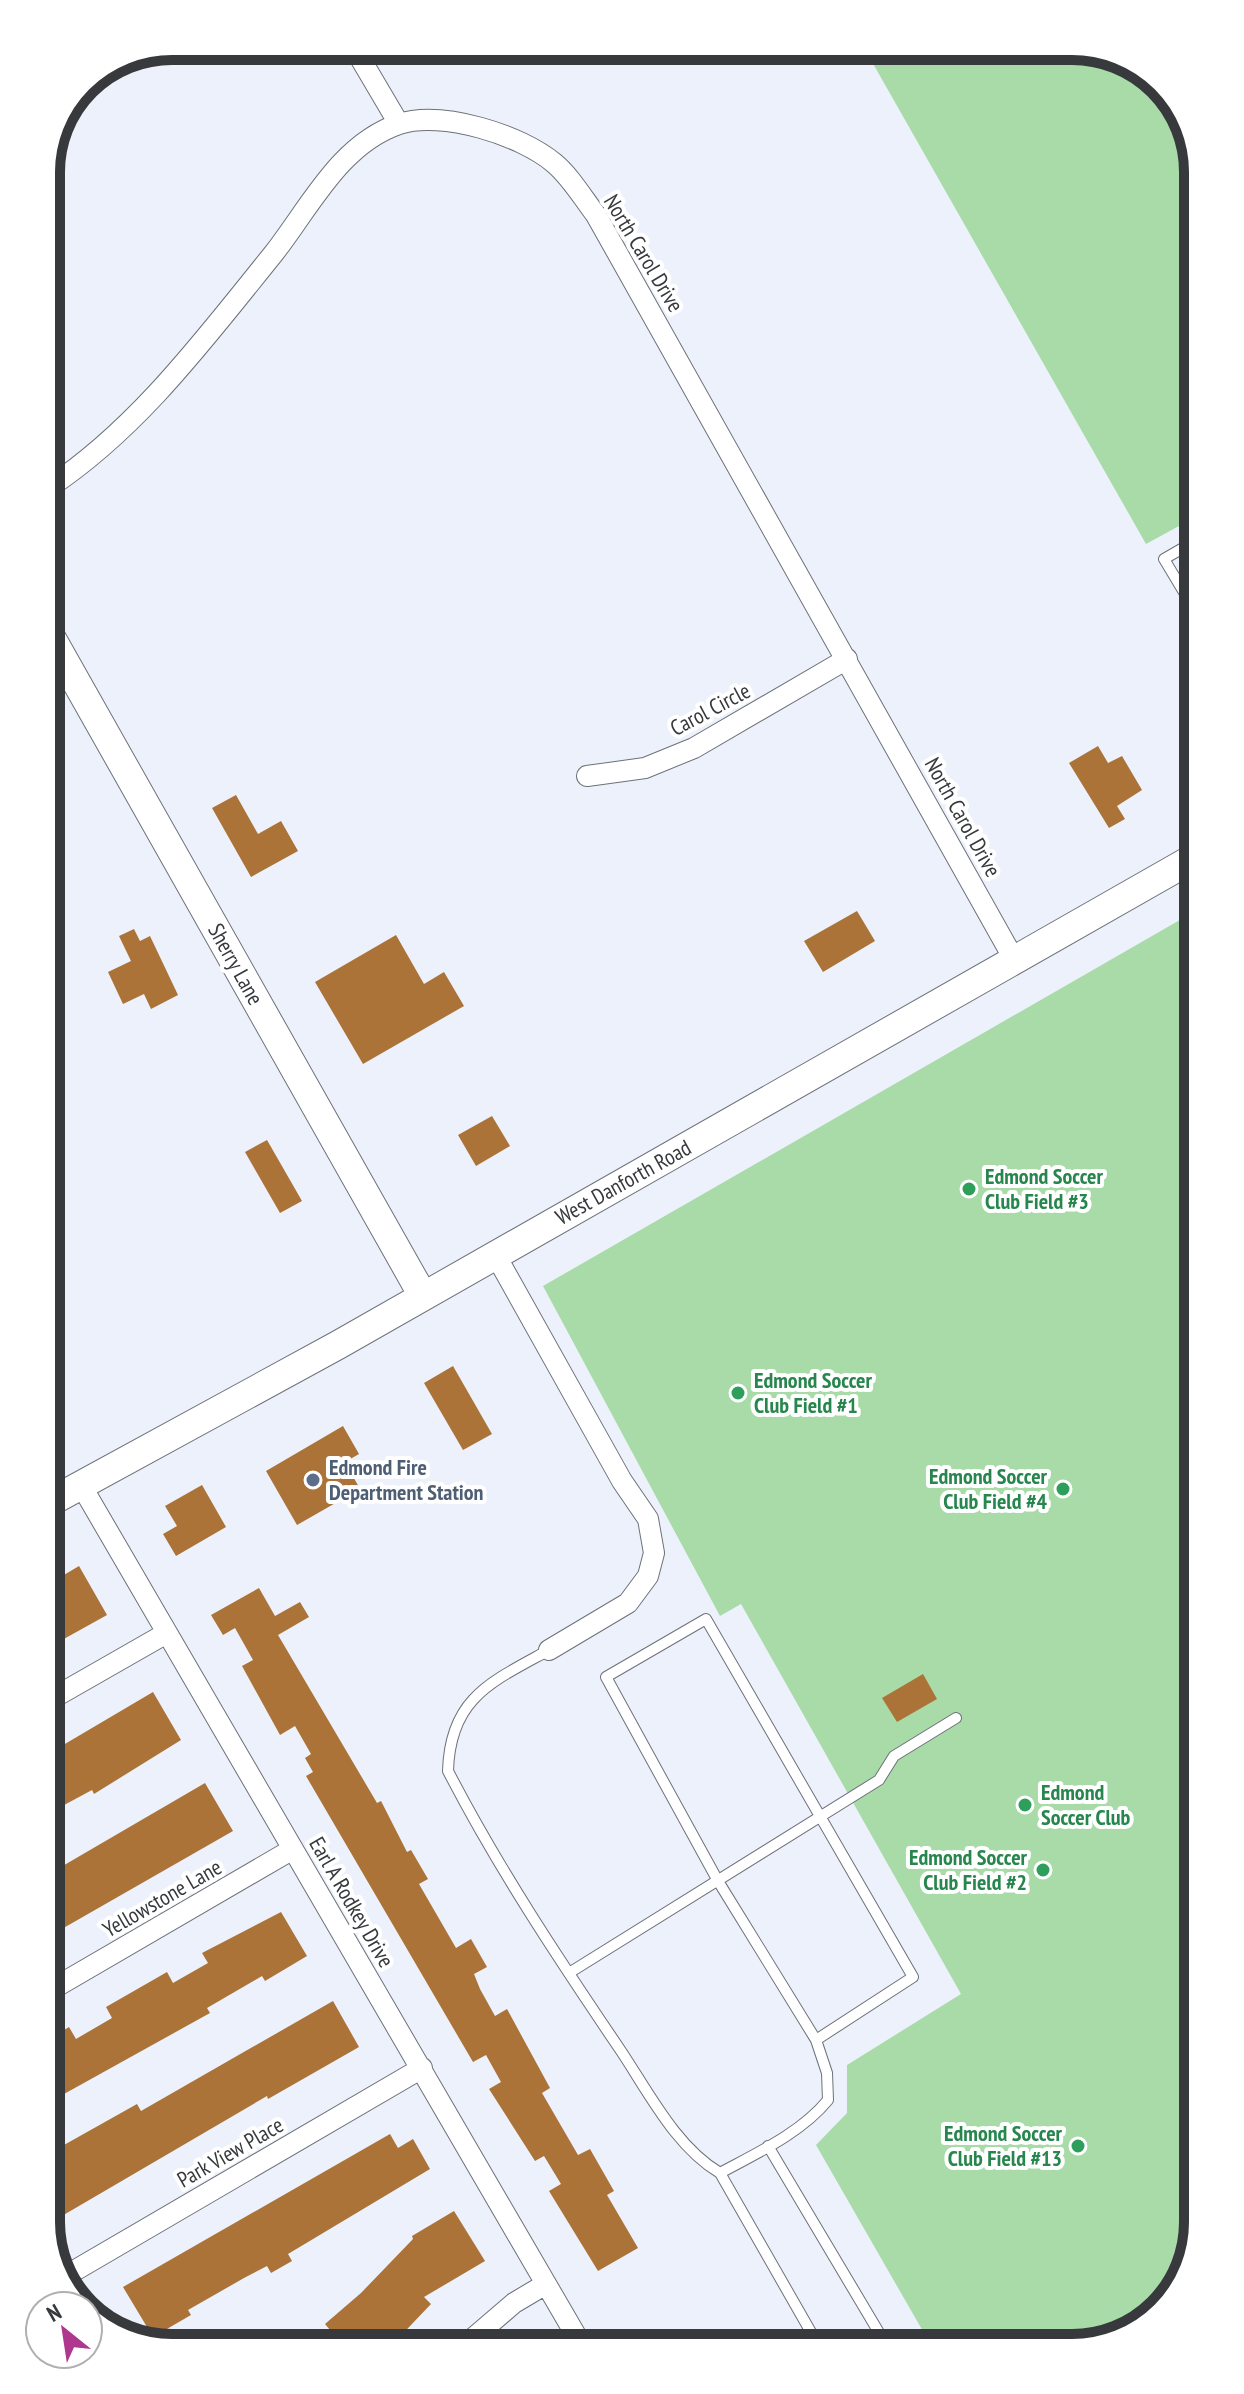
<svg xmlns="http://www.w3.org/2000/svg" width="1244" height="2394" viewBox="0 0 1244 2394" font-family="'PT Sans Narrow',sans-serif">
	<rect width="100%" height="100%" fill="#ecf1fb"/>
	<path fill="#a9dba9" d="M 863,46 L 1080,46 L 1148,72 L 1189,124 L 1190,520 L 1146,544 Z
		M 1192,913 L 1198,2222 L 1176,2292 L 1120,2339 L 928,2340 L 816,2145 L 847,2113 L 847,2065 L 961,1994 L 741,1604 L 720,1616 L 543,1286 Z"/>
	<path fill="#ab7337" d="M 1098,746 L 1108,763 L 1122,756 L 1142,790 L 1117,806 L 1125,819 L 1109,828 L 1069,763 Z
		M 236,795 L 258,834 L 281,821 L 298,851 L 251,877 L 212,808 Z
		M 857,911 L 875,941 L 823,972 L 804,941 Z
		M 134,929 L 140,941 L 150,936 L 178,995 L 151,1009 L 144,994 L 123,1004 L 108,972 L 131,961 L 119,936 Z
		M 396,935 L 424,984 L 444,972 L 464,1006 L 363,1064 L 315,982 Z
		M 492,1116 L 510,1146 L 476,1166 L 458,1135 Z
		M 267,1140 L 302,1201 L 280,1213 L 245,1152 Z
		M 453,1366 L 492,1434 L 463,1450 L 424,1383 Z
		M 343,1426 L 359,1454 L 345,1462 L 360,1489 L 297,1525 L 266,1471 Z
		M 202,1485 L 226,1527 L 176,1556 L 163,1534 L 177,1526 L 165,1506 Z
		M 79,1566 L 107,1615 L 53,1645 L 52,1582 Z
		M 259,1588 L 275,1616 L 300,1602 L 309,1617 L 278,1635 L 377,1803 L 381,1801 L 407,1852 L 411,1850 L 428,1879 L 419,1884 L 456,1948 L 471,1939 L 487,1967 L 474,1974 L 480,1989 L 495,2016 L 507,2009 L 550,2088 L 542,2093 L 578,2155 L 590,2149 L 614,2191 L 607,2195 L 638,2248 L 598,2271 L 549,2191 L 561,2184 L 544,2156 L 535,2161 L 489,2089 L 501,2082 L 486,2055 L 473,2062 L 306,1776 L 313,1772 L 305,1758 L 311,1754 L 295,1726 L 280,1735 L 242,1666 L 253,1660 L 235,1628 L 223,1635 L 211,1615 Z
		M 923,1674 L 937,1699 L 897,1722 L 882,1698 Z
		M 153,1692 L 181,1740 L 94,1794 L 92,1790 L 53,1811 L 53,1751 Z
		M 205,1783 L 233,1831 L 60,1930 L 54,1919 L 54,1871 Z
		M 281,1912 L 307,1956 L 265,1981 L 262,1976 L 207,2008 L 210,2013 L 55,2099 L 54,2036 L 69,2027 L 76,2039 L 112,2018 L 106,2007 L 167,1972 L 173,1983 L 208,1963 L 202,1953 Z
		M 333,2001 L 359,2047 L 268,2099 L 267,2096 L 55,2220 L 55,2150 L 137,2104 L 141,2111 Z
		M 390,2134 L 398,2148 L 413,2139 L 430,2169 L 288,2254 L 292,2261 L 271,2273 L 267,2266 L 244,2278 L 188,2310 L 191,2315 L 153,2337 L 123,2287 Z
		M 454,2211 L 485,2261 L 424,2297 L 431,2304 L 391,2346 L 312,2346 L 330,2330 L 325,2324 L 361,2293 L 413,2239 L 412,2236 Z"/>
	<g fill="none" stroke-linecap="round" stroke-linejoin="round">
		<defs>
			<path id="lane" d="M 1190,544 L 1164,559 L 1191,604
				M 706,1619 L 913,1977 L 816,2040 L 718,1881 L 606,1677 Z
				M 549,1650 C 491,1682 450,1698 448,1771 C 498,1868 560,1961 621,2051 C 649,2093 676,2147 720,2173 L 816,2341
				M 569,1973 L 879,1780 L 894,1756 L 956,1718
				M 768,2146 L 884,2341
				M 720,2173 C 757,2153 801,2133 828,2100 L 827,2073 L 816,2040"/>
			<path id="street" d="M 353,46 L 399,124
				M 48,488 C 138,429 206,337 274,253 C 310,207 340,144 399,124 C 442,110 521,135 554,163 C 570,176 583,198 596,215 L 1015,961
				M 587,776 L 645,768 L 694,748 L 847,659
				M 495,1254 L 622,1481 L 648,1519 L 654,1553 L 648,1576 L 628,1603 L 549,1650
				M 81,1485 L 581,2344
				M 53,1698 L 165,1634
				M 54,1988 L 293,1849
				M 62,2278 L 422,2068
				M 465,2345 L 514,2303 L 546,2284"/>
			<path id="secondary" d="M 48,632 L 423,1296
				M 52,1501 L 338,1345 L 1192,859"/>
		</defs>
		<use href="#lane" stroke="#6d7179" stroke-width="12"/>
		<use href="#street" stroke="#6d7179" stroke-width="22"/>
		<use href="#secondary" stroke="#6d7179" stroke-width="30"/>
		<use href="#lane" stroke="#fff" stroke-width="10"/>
		<use href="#street" stroke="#fff" stroke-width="20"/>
		<use href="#secondary" stroke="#fff" stroke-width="28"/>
	</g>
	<g fill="#2e9e5b" stroke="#fff" stroke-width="3">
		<circle cx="969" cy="1189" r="8"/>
		<circle cx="738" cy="1393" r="8"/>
		<circle cx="1063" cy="1489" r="8"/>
		<circle cx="1025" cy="1805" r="8"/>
		<circle cx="1043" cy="1870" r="8"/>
		<circle cx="1078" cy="2146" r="8"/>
	</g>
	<circle fill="#5c6f8a" stroke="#fff" stroke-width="3" cx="313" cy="1480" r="8"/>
	<g text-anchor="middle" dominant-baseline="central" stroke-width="8" stroke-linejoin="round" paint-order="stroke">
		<g font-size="22" fill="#37393c" stroke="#fff">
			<text transform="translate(644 253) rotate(59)">North Carol Drive</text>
			<text transform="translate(710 709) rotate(-28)">Carol Circle</text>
			<text transform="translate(963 817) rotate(61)">North Carol Drive</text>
			<text transform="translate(236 964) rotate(61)">Sherry Lane</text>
			<text transform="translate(623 1182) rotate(-29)">West Danforth Road</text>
			<text transform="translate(162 1898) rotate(-30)">Yellowstone Lane</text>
			<text transform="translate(352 1902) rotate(60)">Earl A Rodkey Drive</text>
			<text transform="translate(230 2152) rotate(-30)">Park View Place</text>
		</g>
		<g font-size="22" font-weight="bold" fill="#27864d" stroke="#fff" text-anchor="start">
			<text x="985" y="1176">Edmond Soccer<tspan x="985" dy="25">Club Field #3</tspan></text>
			<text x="754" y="1380">Edmond Soccer<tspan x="754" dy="25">Club Field #1</tspan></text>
			<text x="1047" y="1476" text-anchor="end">Edmond Soccer<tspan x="1047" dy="25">Club Field #4</tspan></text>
			<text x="1041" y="1792">Edmond<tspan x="1041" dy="25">Soccer Club</tspan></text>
			<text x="1027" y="1857" text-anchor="end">Edmond Soccer<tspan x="1027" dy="25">Club Field #2</tspan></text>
			<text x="1062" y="2133" text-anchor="end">Edmond Soccer<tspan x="1062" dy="25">Club Field #13</tspan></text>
		</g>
		<g font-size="22" font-weight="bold" fill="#4e5e75" stroke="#fff" text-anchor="start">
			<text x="329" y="1467">Edmond Fire<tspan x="329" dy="25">Department Station</tspan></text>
		</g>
	</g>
	<path d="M0 0H1244V2394H0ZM172 60H1072A112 112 0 0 1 1184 172V2222A112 112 0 0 1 1072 2334H172A112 112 0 0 1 60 2222V172A112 112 0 0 1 172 60Z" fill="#fff" fill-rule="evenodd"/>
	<path fill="none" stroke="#37393c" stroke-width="10" d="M172 60H1072A112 112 0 0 1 1184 172V2222A112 112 0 0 1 1072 2334H172A112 112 0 0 1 60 2222V172A112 112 0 0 1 172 60Z"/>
	<g transform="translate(64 2330) rotate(330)"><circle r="38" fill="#ffffff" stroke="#afb0b1" stroke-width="2"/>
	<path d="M0-6L14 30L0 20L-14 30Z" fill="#af378d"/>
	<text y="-12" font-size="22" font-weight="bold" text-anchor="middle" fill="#37393c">N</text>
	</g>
</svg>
